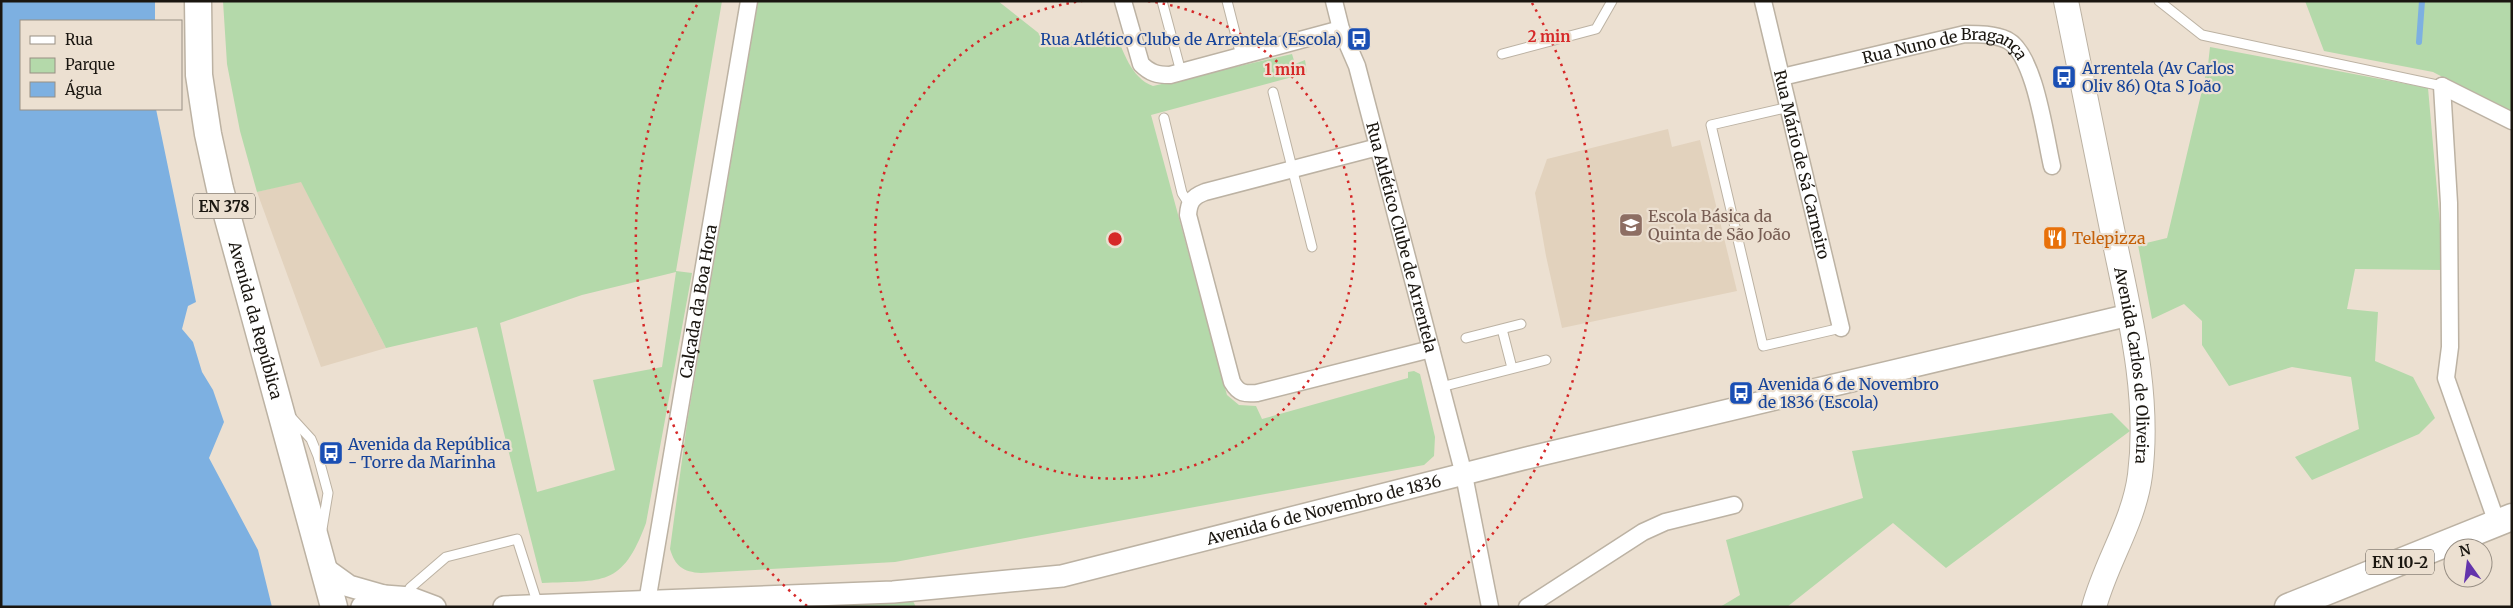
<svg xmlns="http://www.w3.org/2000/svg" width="2513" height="608" viewBox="0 0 2513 608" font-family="Merriweather,serif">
	<rect width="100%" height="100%" fill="#ece0d1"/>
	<path fill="#e2d2bd" d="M 1668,129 L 1672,147 L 1700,140 L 1737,291 L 1562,328 L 1546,256 L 1535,193 L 1547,159 Z
		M 301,181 L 386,348 L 321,367 L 257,192 Z"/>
	<path fill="#b4d9aa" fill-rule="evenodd" d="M 223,1 L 722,1 L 676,271 L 692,273 L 646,523 C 622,588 603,580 542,583 L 477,327 L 386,348 L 301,182 L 257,192 L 240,131 L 227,64 ZM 676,272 L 662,367 L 593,380 L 615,470 L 537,492 L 500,323 L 582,295 Z
		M 758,1 L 998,1 L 1055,46 L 1115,31 C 1123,51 1131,78 1153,86 L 1292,54 L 1295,64 L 1305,60 L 1307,73 L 1151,115 L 1227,395 L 1239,405 L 1256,406 L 1262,419 L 1408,378 L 1408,372 L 1414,371 L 1420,374 L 1435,437 L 1434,456 L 1424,465 L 895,562 L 701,573 C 683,572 675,566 670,549 L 687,423 Z
		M 2305,1 L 2512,1 L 2512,113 L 2433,72 L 2324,51 Z
		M 2210,47 L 2428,88 L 2444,270 L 2355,269 L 2347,309 L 2378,312 L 2375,361 L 2413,377 L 2435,418 L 2419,434 L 2312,480 L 2295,457 L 2359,429 L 2351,377 L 2292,367 L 2229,386 L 2202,345 L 2202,321 L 2184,304 L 2152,319 L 2138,245 L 2167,238 L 2208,65 Z
		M 2112,413 L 2130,431 L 1946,568 L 1893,523 L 1787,607 L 1720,607 L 1740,595 L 1726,540 L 1863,498 L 1852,451 Z
		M 911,597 L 916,607 L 704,607 Z"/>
	<path fill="#7db0e1" d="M 1,1 L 155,1 L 155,21 L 21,21 L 21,109 L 156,109 L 196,302 L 188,306 L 182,329 L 193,342 L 202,372 L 213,390 L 224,422 L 209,458 L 258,550 L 272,607 L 1,607 Z"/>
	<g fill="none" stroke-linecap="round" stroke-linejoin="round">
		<path stroke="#7db0e1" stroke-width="6" d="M 2419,42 L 2422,1"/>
		<defs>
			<path id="service" d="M 1162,1 L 1181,72
				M 1227,1 L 1241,56
				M 2159,1 L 2202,35 L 2442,86
				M 1502,54 L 1596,29 L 1612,1
				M 1273,92 L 1312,247
				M 1789,107 L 1711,125 L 1763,346 L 1841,328
				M 1164,118 L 1182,193 L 1189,204
				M 1502,329 L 1512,368
				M 1466,338 L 1521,324
				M 1441,387 L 1546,360
				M 290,416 L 311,439 L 318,456 L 328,493 L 322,529
				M 411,598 L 410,588 L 446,557 L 517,539 L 538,605"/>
			<g id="minor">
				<path d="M 1123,1 L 1141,64 C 1150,73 1157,75 1170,75 L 1341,29"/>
				<path id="s1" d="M 1334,1 L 1341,29 L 1357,66 L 1464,475 L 1490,607"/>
				<path id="s2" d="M 1763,1 L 1841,328"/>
				<path id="s3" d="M 1782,77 L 1965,34 C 1979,34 1994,34 2007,40 C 2035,54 2045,136 2052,166"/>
				<path d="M 2442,86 L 2449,203 L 2450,347 L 2446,378 L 2497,523"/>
				<path d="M 2442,86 L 2512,121"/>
				<path d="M 1378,147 L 1205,192 C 1192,197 1189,202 1188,215 L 1232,382 C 1239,394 1245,394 1257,393 L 1431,349"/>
				<path id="s4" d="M 647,602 L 749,1"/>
				<path d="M 1527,607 L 1643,532 L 1665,522 L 1734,505"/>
			</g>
			<g id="tertiary">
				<path d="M 324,568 L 349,586 L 384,596"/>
				<path d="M 362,607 L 384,596 L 411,598 L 435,607"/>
				<path id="s5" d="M 504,607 L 893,592 L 1062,576 L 1527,458 L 2129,315"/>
			</g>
			<g id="secondary">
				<path id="s6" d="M 2066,1 C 2082,80 2098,160 2114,239 C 2130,316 2150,396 2140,475 C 2134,522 2106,562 2094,607"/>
			</g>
			<g id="primary">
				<path id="s7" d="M 198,1 L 199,75 L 208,134 L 220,189 L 334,607"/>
				<path d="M 2288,607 L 2512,517"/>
			</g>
		</defs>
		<use href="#service" stroke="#bcb2a3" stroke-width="11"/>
		<use href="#minor" stroke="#bcb2a3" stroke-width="19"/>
		<use href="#tertiary" stroke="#bcb2a3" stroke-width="24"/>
		<use href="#secondary" stroke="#bcb2a3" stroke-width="26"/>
		<use href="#primary" stroke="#bcb2a3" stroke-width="29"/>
		<use href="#service" stroke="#fff" stroke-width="9"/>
		<use href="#minor" stroke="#fff" stroke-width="16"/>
		<use href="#tertiary" stroke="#fff" stroke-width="21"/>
		<use href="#secondary" stroke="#fff" stroke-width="24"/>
		<use href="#primary" stroke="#fff" stroke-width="26"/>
	</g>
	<g fill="none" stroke="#d62828" stroke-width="2.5" stroke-dasharray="2.5 5">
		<path d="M1148 1A240 240 0 1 1 1082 1"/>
		<path d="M807 606A479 479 0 0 1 698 3M1532 3A479 479 0 0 1 1423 606"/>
	</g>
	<defs>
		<symbol id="bus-square" viewBox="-11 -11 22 22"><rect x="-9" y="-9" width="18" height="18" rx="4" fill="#1a4fb4" stroke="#ece0d1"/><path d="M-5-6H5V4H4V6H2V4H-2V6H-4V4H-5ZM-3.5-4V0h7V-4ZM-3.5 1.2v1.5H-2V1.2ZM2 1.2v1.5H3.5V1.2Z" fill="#fff"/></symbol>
		<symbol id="school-square" viewBox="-11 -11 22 22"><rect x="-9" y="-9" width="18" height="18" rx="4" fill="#8d6e63" stroke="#ece0d1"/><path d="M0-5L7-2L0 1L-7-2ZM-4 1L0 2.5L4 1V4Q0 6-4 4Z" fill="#fff"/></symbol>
		<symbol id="restaurant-square" viewBox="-11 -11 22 22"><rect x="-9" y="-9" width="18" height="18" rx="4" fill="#e8710a" stroke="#ece0d1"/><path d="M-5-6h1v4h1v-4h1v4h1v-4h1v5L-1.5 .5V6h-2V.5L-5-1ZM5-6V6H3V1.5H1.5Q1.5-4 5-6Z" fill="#fff"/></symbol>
	</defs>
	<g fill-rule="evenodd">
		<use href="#bus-square" x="1345" y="25" width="28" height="28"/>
		<use href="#bus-square" x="2050" y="63" width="28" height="28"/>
		<use href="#school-square" x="1617" y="211" width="28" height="28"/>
		<use href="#restaurant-square" x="2041" y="224" width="28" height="28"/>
		<use href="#bus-square" x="1727" y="379" width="28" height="28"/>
		<use href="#bus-square" x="317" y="439" width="28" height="28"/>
	</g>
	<g text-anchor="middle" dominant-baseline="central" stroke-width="4.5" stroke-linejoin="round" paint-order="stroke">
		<g fill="#ece0d1" stroke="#59534a" stroke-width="1">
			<rect x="193" y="193.5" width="62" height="25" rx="4"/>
			<rect x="2366" y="549.5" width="68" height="25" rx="4"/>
		</g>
		<g font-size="15" font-weight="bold" fill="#1a1610">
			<text x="224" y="206">EN 378</text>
			<text x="2400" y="562">EN 10-2</text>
		</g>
		<g font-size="16" fill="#164399" stroke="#ece0d1" text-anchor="start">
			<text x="1342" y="39" text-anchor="end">Rua Atlético Clube de Arrentela (Escola)</text>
			<text x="2082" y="68">Arrentela (Av Carlos<tspan x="2082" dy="18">Oliv 86) Qta S João</tspan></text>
			<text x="1758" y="384">Avenida 6 de Novembro<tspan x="1758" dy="18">de 1836 (Escola)</tspan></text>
			<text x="348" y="444">Avenida da República<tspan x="348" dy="18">- Torre da Marinha</tspan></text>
		</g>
		<g font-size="16" fill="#1a1610" stroke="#ece0d1">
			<text stroke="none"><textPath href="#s3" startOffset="169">Rua Nuno de Bragança</textPath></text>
			<text stroke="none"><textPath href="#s2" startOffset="168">Rua Mário de Sá Carneiro</textPath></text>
			<text stroke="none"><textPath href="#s1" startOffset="246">Rua Atlético Clube de Arrentela</textPath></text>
			<text stroke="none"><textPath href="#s4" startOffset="305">Calçada da Boa Hora</textPath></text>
			<text stroke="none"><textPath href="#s7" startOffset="326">Avenida da República</textPath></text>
			<text stroke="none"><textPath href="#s6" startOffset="371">Avenida Carlos de Oliveira</textPath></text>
			<text stroke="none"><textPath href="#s5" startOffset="829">Avenida 6 de Novembro de 1836</textPath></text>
		</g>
		<g font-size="16" fill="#785e54" stroke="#ece0d1" text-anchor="start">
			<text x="1648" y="216">Escola Básica da<tspan x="1648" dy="18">Quinta de São João</tspan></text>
		</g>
		<g font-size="16" fill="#c56008" stroke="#ece0d1" text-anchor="start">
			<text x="2072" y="238">Telepizza</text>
		</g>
	</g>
	<circle cx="1115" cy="239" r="8" fill="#d62828" stroke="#ece0d1" stroke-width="2.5"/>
	<g font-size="15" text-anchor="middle" font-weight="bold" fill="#d62828" stroke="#ece0d1" stroke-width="4.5" stroke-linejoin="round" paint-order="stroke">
		<text x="1549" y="42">2 min</text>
		<text x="1285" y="75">1 min</text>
	</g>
	<rect width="2513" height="608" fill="none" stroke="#1a1610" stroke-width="5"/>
	<rect x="20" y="20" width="162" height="90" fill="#ece0d1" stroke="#988f84"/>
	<rect x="30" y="36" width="25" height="8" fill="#ffffff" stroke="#988f84"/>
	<text x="65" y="45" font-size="15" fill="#1a1610">Rua</text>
	<rect x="30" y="58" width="25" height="15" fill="#b4d9aa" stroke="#988f84"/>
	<text x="65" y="70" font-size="15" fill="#1a1610">Parque</text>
	<rect x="30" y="82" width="25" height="15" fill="#7db0e1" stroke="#988f84"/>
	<text x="65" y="95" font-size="15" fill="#1a1610">Água</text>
	<g transform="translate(2468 563) rotate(346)"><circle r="24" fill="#ece0d1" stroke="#988f84"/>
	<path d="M0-4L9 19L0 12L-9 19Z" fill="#6334ac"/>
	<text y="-8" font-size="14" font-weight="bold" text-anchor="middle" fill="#1a1610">N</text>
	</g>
</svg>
